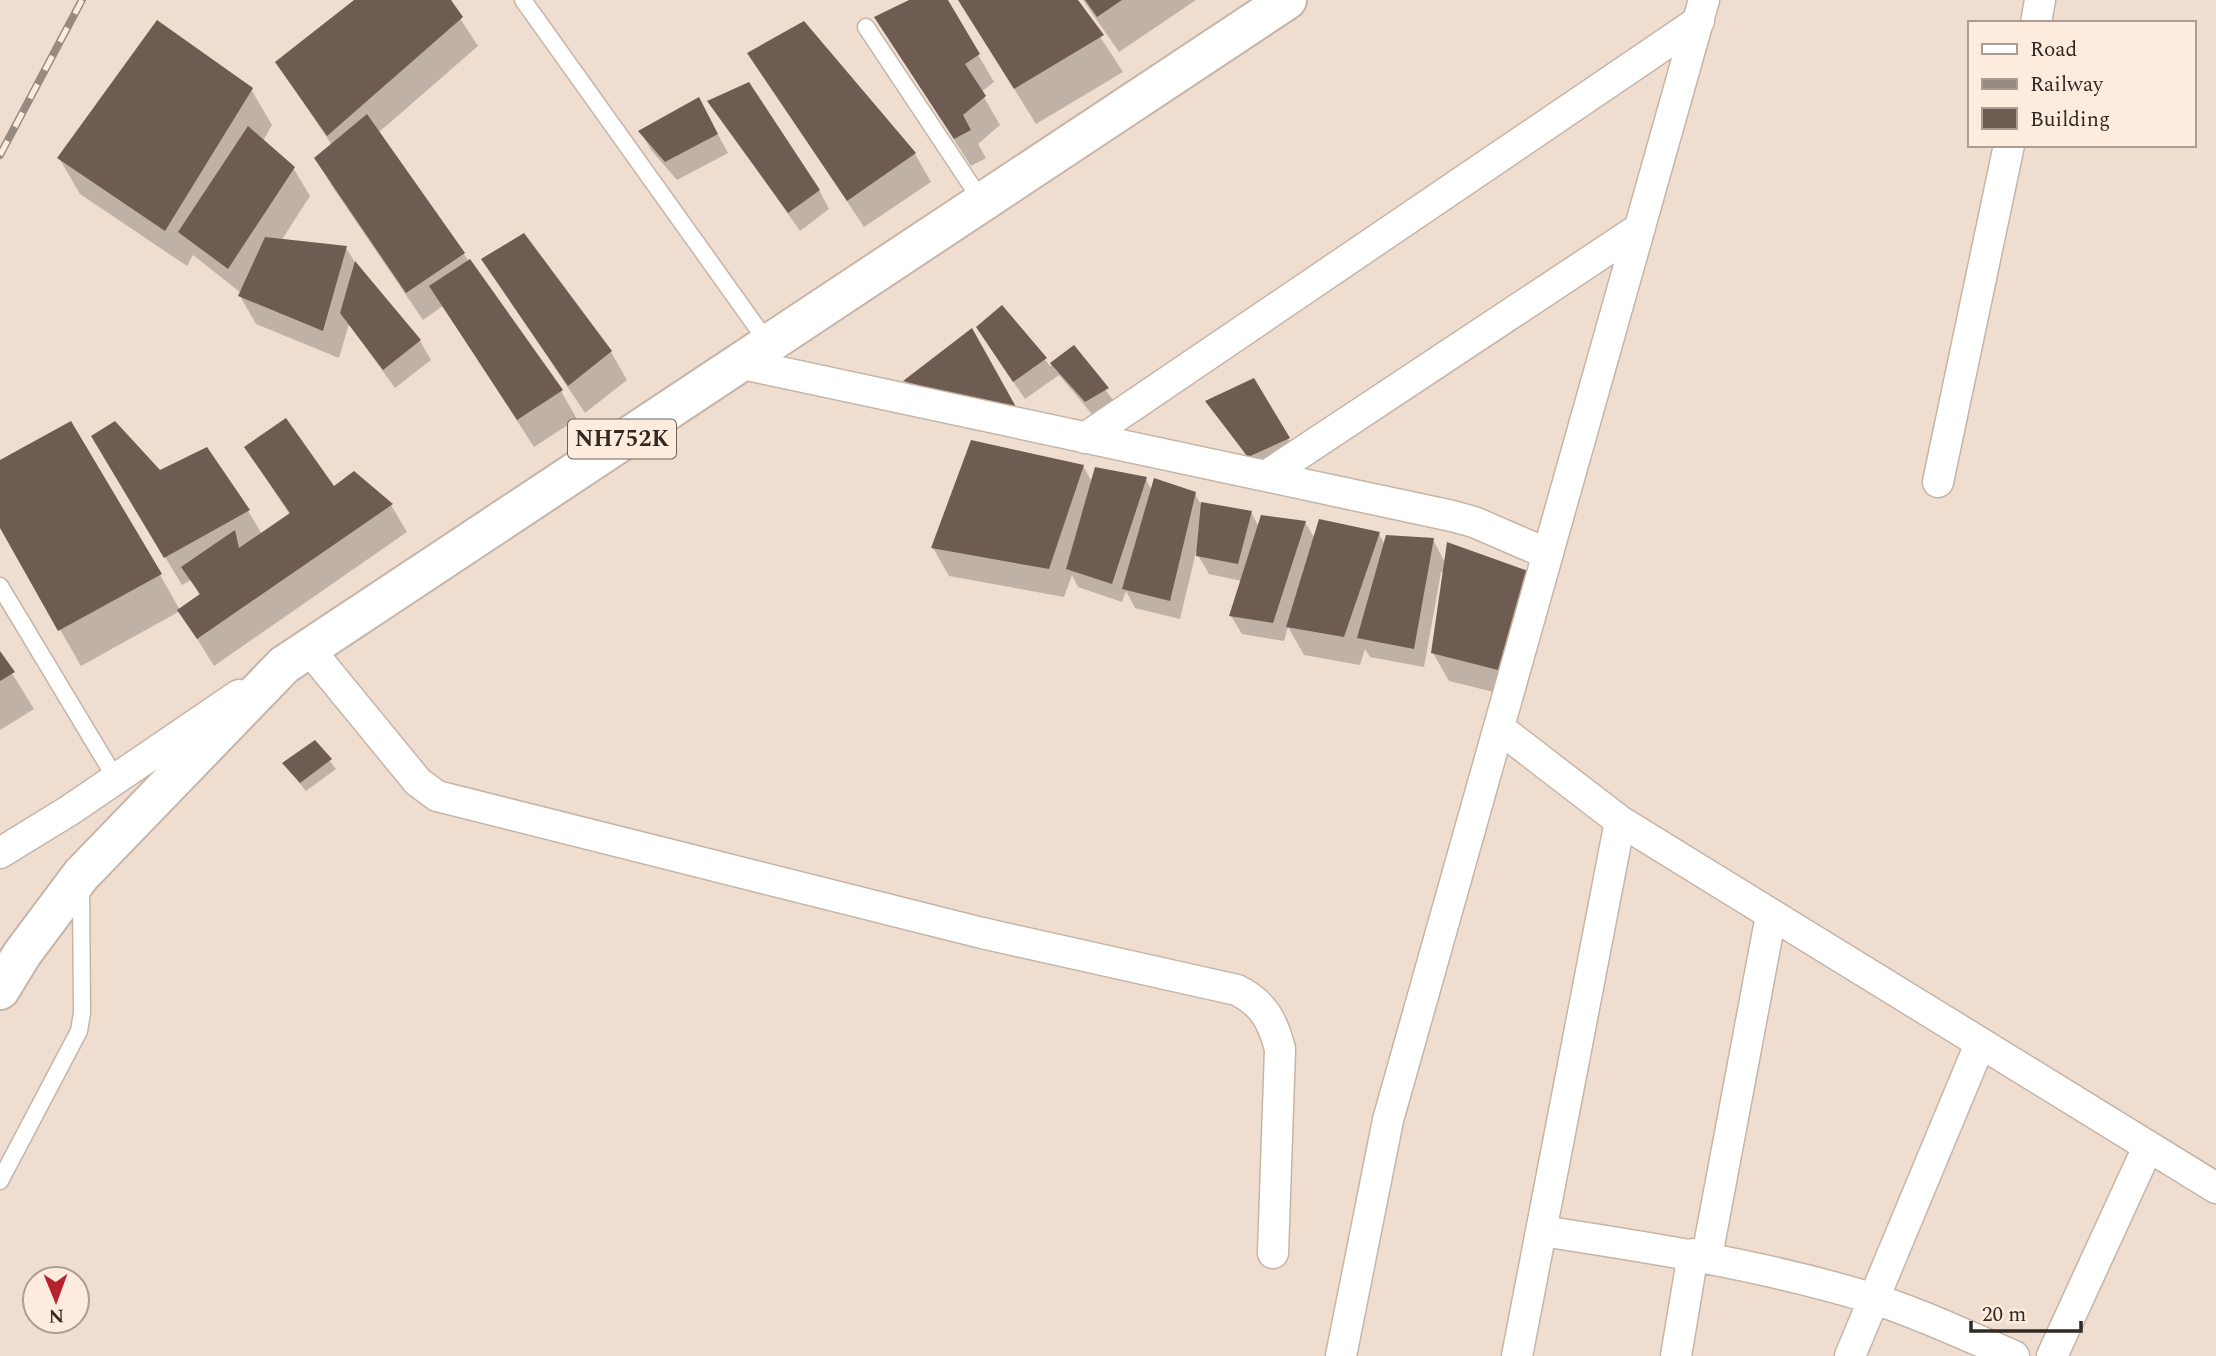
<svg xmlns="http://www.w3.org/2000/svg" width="2216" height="1356" viewBox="0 0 2216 1356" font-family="Spectral,serif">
	<rect width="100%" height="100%" fill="#efded0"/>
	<path fill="#0003" d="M 356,0 L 448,0 L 478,46 L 378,133 L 561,391 L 577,419 L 534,447 L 443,306 L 423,320 L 332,186 L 316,158 L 332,145 L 277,63 Z
		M 911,0 L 946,0 L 994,82 L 981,92 L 1000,125 L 978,144 L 986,158 L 971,166 L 876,18 Z
		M 959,0 L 1076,0 L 1123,72 L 1036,124 Z
		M 1083,0 L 1196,0 L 1119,52 Z
		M 804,23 L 915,154 L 931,182 L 864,227 L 749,53 Z
		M 251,89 L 272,125 L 263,141 L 294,169 L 310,196 L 281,241 L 346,248 L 356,264 L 420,341 L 431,360 L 395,388 L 349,324 L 339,358 L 256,324 L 240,296 L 241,293 L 193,255 L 187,266 L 80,194 L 59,158 Z
		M 710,102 L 819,190 L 829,209 L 800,231 Z
		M 709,118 L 728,153 L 677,180 L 651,150 L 641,132 Z
		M 523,235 L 611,352 L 627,380 L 585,413 L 483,260 Z
		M 1002,307 L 1050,366 L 1074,347 L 1118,407 L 1097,420 L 1059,375 L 1025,399 L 989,346 Z
		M 971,331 L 1028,431 L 915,400 L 905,382 Z
		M 1253,380 L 1299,457 L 1260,475 L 1207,401 Z
		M 246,448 L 333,488 L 391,505 L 407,532 L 214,666 L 180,611 L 81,666 L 0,525 L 0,462 L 160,575 L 180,610 L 200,596 L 191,580 L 182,585 L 109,464 L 159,472 L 248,511 L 262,534 L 290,515 Z
		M 1083,466 L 1092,482 L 1146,479 L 1152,491 L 1195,494 L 1201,504 L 1251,512 L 1259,527 L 1305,522 L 1315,539 L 1379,534 L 1385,545 L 1433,540 L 1518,698 L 1449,681 L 1433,653 L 1444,573 L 1441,572 L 1424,667 L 1370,657 L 1365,649 L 1360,665 L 1304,655 L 1288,627 L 1284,641 L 1242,634 L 1231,616 L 1242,581 L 1209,574 L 1196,552 L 1180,619 L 1135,608 L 1126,591 L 1122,602 L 1078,587 L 1072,575 L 1064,597 L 949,576 L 933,548 Z
		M 0,654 L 34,709 L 0,730 Z
		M 315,742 L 336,769 L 306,791 L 284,764 Z"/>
	<path fill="#6e5c53" d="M 354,0 L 451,0 L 463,17 L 327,136 L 275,62 Z
		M 909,0 L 948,0 L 980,54 L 965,64 L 986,96 L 963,115 L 971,130 L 954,139 L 874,17 Z
		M 958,0 L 1078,0 L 1104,35 L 1014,89 Z
		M 1085,0 L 1122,0 L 1097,17 Z
		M 157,20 L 253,88 L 165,231 L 57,158 Z
		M 804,21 L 916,153 L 847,201 L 747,53 Z
		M 749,82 L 820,190 L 788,213 L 707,101 Z
		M 699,97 L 718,134 L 665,162 L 638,131 Z
		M 367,114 L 465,253 L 406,293 L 314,158 Z
		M 248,126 L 295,167 L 228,269 L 178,232 Z
		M 524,233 L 612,351 L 568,386 L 481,259 Z
		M 265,237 L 347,246 L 323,331 L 238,296 Z
		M 470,259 L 563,390 L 517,420 L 429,286 Z
		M 355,261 L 421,340 L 383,370 L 340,313 Z
		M 1002,305 L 1047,358 L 1013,382 L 976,327 Z
		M 972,328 L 1020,414 L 903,381 Z
		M 1074,345 L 1109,388 L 1085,402 L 1050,363 Z
		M 1254,378 L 1290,438 L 1248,457 L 1205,401 Z
		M 286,418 L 334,486 L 354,471 L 393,504 L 197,639 L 177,610 L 200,594 L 181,567 L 235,530 L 239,548 L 290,513 L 244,447 Z
		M 71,421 L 162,574 L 58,631 L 0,528 L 0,460 Z
		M 115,421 L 160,470 L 207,447 L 250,510 L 164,558 L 91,436 Z
		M 971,440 L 1084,465 L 1049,569 L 931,548 Z
		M 1095,467 L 1147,477 L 1112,584 L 1066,569 Z
		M 1154,478 L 1196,492 L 1170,601 L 1122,589 Z
		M 1201,502 L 1252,511 L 1238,564 L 1196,556 Z
		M 1261,515 L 1306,521 L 1273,623 L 1229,616 Z
		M 1319,519 L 1380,532 L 1344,637 L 1286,627 Z
		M 1386,535 L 1434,538 L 1414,649 L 1357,638 Z
		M 1447,542 L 1534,573 L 1502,671 L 1431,653 Z
		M 0,651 L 15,672 L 0,681 Z
		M 315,740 L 332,759 L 300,783 L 282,763 Z"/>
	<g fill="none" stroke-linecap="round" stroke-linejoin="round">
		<defs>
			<path id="service" d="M 523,0 L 768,343
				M 866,27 L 983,203
				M 0,586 L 116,779
				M 0,1181 L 79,1031 L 82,1013 L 81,888"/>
			<path id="minor" d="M 2036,23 L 2040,0
				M 738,363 L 1452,516 L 1474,522 L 1548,554
				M 1085,438 L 1699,21
				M 1266,476 L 1640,228
				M 1938,482 L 2009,145
				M 309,649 L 418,782 L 437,796 L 982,933 L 1237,990 C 1263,1003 1273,1021 1280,1049 L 1273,1253
				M 1499,728 L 1620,821 L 2216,1188
				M 0,853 L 70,810 L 239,695
				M 1542,1231 C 1653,1248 1763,1265 1871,1298 C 1919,1313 1967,1336 2014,1356
				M 1707,1256 L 1771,915
				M 1341,1356 L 1388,1120 L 1704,0
				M 1517,1356 L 1620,821
				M 1676,1356 L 1693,1254
				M 1850,1356 L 1980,1044
				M 2052,1356 L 2148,1147"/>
			<path id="trunk" d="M 0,990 L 22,954 L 81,875 L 284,665 L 1287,0"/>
		</defs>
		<use href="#service" stroke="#c6b5a7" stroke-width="19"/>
		<use href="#minor" stroke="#c6b5a7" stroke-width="33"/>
		<use href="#trunk" stroke="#c6b5a7" stroke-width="42"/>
		<use href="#service" stroke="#fff" stroke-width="16"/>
		<use href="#minor" stroke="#fff" stroke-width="30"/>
		<use href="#trunk" stroke="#fff" stroke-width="38"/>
		<defs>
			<path id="rail" d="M 0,155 L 82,0"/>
		</defs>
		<use href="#rail" stroke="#978a81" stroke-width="8"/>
		<use href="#rail" stroke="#fdebdd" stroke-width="5" stroke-dasharray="16" stroke-linecap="butt"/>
	</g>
	<g text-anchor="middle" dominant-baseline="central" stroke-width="7" stroke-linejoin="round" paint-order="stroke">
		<rect fill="#fdebdd" stroke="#6e635c" stroke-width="2" x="568" y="419.5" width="108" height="39" rx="5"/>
		<g font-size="23" font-weight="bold" fill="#302924">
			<text x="622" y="439">NH752K</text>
		</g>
	</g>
	<rect x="1968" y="21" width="228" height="126" fill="#fdebdd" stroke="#ab9d93" stroke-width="2"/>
	<rect x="1982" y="44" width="35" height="10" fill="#ffffff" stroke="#ab9d93" stroke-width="2"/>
	<text x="2030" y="56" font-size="21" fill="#302924">Road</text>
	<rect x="1982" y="79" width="35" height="10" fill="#978a81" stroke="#ab9d93" stroke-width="2"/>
	<text x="2030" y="91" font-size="21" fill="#302924">Railway</text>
	<rect x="1982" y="108" width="35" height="21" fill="#6e5c53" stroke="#ab9d93" stroke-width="2"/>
	<text x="2030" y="126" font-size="21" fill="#302924">Building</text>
	<g transform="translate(56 1300) rotate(179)"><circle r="33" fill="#fdebdd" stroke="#ab9d93" stroke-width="2"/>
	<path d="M0-5L12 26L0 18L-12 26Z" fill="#b5242e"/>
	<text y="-10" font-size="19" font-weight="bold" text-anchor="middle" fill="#302924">N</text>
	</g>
	<path d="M1971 1321v10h110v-10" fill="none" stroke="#302924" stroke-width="3.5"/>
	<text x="1982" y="1321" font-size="21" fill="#302924" stroke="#fdebdd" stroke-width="5" paint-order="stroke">20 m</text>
</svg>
